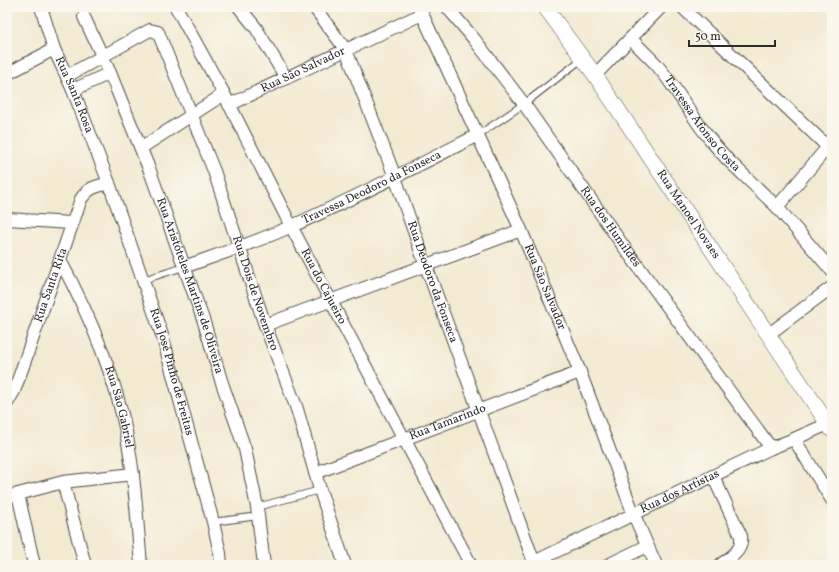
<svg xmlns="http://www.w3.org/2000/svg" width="839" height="572" viewBox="0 0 839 572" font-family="Vollkorn,serif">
	<rect width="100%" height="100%" fill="#fbf7ec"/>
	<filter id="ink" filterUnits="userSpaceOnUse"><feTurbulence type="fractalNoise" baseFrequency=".025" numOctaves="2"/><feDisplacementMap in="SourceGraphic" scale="8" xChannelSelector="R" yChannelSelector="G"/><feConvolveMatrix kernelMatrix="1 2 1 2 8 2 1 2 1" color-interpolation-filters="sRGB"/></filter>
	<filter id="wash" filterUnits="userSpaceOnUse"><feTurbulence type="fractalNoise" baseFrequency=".012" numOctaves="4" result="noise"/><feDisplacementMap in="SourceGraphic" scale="16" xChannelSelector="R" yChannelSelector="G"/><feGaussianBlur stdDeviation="0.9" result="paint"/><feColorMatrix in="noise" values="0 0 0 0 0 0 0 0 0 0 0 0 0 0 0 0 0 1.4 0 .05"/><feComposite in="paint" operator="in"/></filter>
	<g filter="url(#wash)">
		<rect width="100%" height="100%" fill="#f3ead2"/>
	</g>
	<g filter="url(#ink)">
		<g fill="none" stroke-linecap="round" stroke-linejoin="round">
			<defs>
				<path id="service" d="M 478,135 L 524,104 L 582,59
					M 143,280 L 184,267
					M 257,507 L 320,490
					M 213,522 L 258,516"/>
				<g id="minor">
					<path id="s1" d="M 41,7 L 54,49 L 73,90 L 109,183 L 163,338 L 213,522 L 220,553 L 221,565"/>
					<path id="s2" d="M 176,7 L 224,94 L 291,226 L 471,565"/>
					<path d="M 239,7 L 256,28 L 286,78"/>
					<path id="s3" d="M 314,7 L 346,50 L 395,177 L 426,266 L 535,565"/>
					<path id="s4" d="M 419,7 L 521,230 L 580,372 L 634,515 L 656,565"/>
					<path id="s5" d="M 447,7 L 474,39 L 524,104 L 624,247 L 771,448"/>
					<path d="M 682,7 L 832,151"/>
					<path id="s6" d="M 84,17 L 110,73 L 150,171 L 204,322 L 221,380 L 245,449 L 257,507 L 264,565"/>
					<path id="s7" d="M 631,39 L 656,64 L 668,79 L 700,126 L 713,143 L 728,160 L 777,207 L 832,271"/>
					<path d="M 7,74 L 54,49"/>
					<path d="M 595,75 L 661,7"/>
					<path id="s8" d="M 67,76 L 150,30 L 158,32 L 214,171 L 265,325 L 297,409 L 320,490 L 345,565"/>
					<path d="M 73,90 L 110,73"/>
					<path id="s9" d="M 229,105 L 422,14"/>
					<path d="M 141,148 L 224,94"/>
					<path d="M 777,207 L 832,142"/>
					<path d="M 7,219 L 71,223"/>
					<path id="s10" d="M 60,260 C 89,314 114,372 126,432 C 135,476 137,521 141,565"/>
					<path id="s11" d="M 184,267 C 220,254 257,242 292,226 C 355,198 417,166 478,135"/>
					<path d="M 265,325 L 521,230"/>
					<path d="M 769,334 L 832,287"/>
					<path id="s12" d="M 7,403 L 14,391 L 21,372 L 81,199 C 89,187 95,187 109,183"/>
					<path d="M 794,439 L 832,500"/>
					<path id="s13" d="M 315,473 L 580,372"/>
					<path d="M 713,476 L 741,536 C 743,551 731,557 720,565"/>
					<path d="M 63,482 L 85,565"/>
					<path d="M 18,494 L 34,565"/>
					<path d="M 7,497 L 63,482 L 133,474"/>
					<path id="s14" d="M 534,562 L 771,448 L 794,439 L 828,424"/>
					<path d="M 608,565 L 647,546"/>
				</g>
				<g id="tertiary">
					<path id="s15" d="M 545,7 L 595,75 L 832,430"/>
				</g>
			</defs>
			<use href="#service" stroke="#494844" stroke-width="8"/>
			<use href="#minor" stroke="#494844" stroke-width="14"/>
			<use href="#tertiary" stroke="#494844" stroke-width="16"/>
			<use href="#service" stroke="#fff" stroke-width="6"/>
			<use href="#minor" stroke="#fff" stroke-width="12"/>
			<use href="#tertiary" stroke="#fff" stroke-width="15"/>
		</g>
	</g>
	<g text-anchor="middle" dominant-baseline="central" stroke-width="3.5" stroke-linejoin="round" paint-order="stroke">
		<g font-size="12" fill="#2b2b2b" stroke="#fbf7ec">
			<text stroke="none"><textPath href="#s9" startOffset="82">Rua São Salvador</textPath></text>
			<text stroke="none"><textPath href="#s1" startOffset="94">Rua Santa Rosa</textPath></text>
			<text stroke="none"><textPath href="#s7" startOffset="111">Travessa Afonso Costa</textPath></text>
			<text stroke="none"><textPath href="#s11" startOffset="204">Travessa Deodoro da Fonseca</textPath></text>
			<text stroke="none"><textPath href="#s15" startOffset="252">Rua Manoel Novaes</textPath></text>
			<text stroke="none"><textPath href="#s5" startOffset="274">Rua dos Humildes</textPath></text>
			<text stroke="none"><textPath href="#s3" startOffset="301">Rua Deodoro da Fonseca</textPath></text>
			<text stroke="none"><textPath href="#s12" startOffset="126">Rua Santa Rita</textPath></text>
			<text stroke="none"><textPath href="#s6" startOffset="289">Rua Aristóteles Martins de Oliveira</textPath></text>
			<text stroke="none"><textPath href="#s2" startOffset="316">Rua do Cajueiro</textPath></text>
			<text stroke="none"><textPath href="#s4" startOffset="307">Rua São Salvador</textPath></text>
			<text stroke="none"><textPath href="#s8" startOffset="382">Rua Dois de Novembro</textPath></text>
			<text stroke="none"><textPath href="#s1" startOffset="388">Rua José Pinho de Freitas</textPath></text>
			<text stroke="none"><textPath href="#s10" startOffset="159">Rua São Gabriel</textPath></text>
			<text stroke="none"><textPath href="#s13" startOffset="142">Rua Tamarindo</textPath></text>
			<text stroke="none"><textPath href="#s14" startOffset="162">Rua dos Artistas</textPath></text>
		</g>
	</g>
	<rect width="839" height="572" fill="none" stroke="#fbf7ec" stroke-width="24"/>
	<path d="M689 40v6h86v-6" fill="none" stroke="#2b2b2b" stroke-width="2"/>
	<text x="695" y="40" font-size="12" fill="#2b2b2b" stroke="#fbf7ec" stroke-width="3" paint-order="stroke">50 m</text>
</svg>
